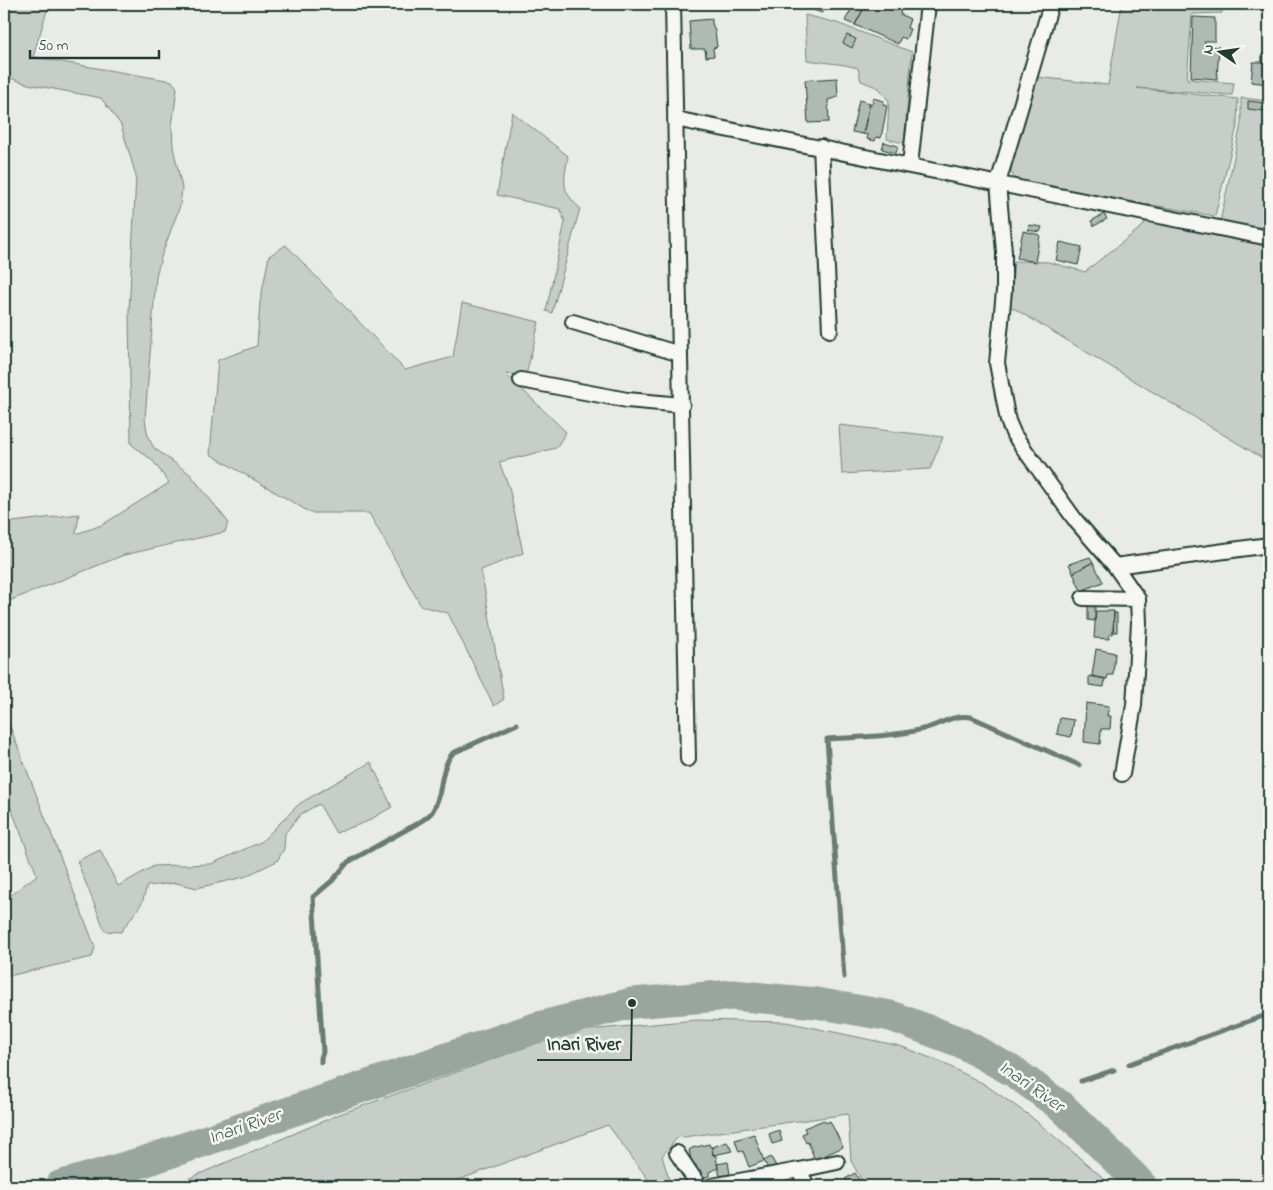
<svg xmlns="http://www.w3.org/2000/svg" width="1273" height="1190" viewBox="0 0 1273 1190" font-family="'Indie Flower',sans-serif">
	<rect width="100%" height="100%" fill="#e9ebe7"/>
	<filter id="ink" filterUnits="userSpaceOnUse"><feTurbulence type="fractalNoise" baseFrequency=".02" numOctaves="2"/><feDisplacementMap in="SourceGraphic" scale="10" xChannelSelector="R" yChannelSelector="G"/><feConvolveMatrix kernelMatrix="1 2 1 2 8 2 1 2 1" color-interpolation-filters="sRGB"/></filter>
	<g filter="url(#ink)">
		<path fill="#c7cec9" stroke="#73867e" d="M 4,4 L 49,4 L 33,57 L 172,81 L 177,88 L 172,127 L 173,147 L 182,188 L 180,206 L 162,254 L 156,276 L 145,419 L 148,437 L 154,448 L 190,474 L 228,522 L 225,532 L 124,555 L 4,603 L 4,523 L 79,514 L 76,534 L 102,525 L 169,483 L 153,461 L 131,444 L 129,312 L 136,176 L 121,125 L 101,98 L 28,84 L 4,76 Z
			M 1122,4 L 1222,4 L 1222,13 L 1192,14 L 1187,79 L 1234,83 L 1232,95 L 1137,88 L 1238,99 L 1237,126 L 1215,216 L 1016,181 L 1011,172 L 1011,165 L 1037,77 L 1108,85 Z
			M 805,15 L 837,23 L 912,52 L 904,143 L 887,139 L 889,101 L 879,88 L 861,81 L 858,68 L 845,65 L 807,60 Z
			M 1241,98 L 1269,101 L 1269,232 L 1220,222 L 1241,124 Z
			M 512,112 L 568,156 C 564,181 560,191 580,208 L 552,313 L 546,311 L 565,222 L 560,209 L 497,195 Z
			M 1147,219 L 1269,245 L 1269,462 L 1010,306 L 1014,261 L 1048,262 L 1086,272 L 1087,270 L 1143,226 Z
			M 286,245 L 405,370 L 453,357 L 462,303 L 539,322 L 526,375 L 506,374 L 566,432 L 556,448 L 499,462 L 509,487 L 523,553 L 481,570 L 504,699 L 494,706 L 448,613 L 421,606 L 369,513 L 311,513 L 210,454 L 218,360 L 257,346 L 260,302 L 269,256 Z
			M 839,425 L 943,437 L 930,469 L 842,474 Z
			M 4,711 L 95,947 L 92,957 L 4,977 L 4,900 L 37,875 L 4,790 Z
			M 371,762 L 392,807 L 366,822 L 336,833 L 319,804 L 301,814 L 285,833 L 284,849 L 277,861 L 244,877 L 197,888 L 176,883 L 147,886 L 142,903 L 121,932 L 105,931 L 77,861 L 100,850 L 118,886 L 154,866 L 211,864 L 261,842 L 299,804 Z
			M 696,1020 L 786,1022 L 900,1046 L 941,1062 L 984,1084 L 1030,1116 L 1100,1175 L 1109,1186 L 865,1186 L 851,1161 L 848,1114 L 677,1138 L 662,1156 L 671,1186 L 653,1186 L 608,1125 L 458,1180 L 459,1186 L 171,1186 L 340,1114 L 538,1043 L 588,1030 Z"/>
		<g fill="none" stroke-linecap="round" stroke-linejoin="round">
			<path stroke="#687c75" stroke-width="5" d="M 844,977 L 827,739 C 858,737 892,737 923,729 C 939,725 954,714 971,717 L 1079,765
				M 321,1062 L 321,1058 L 323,1052 L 313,897 L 333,880 L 348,862 L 420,822 C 424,819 429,816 432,812 C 444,795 438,770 453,753 L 517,724
				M 1129,1064 L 1269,1014
				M 1081,1081 L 1114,1070"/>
			<path stroke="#99a6a0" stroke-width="31" d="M 60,1186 L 143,1162 L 535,1028 L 632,1003 L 733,995 L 816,1003 L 891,1016 L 960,1042 L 1014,1072 L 1062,1107 L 1134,1177 L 1142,1186"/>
		</g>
		<path fill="#b0bab5" stroke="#1f3d34" d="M 806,4 L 825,4 L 822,13 L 805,7 Z
			M 854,4 L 866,4 L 855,25 L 845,21 Z
			M 866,4 L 890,4 L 901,9 L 900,14 L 910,19 L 907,28 L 910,29 L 906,39 L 901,37 L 898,44 L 855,25 Z
			M 1268,15 L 1269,15 L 1269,47 L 1266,47 Z
			M 1193,17 L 1215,18 L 1215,41 L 1205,41 L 1204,46 L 1219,47 L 1217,79 L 1191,77 Z
			M 712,19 L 712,23 L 715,31 L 717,47 L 713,48 L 714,56 L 706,57 L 705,49 L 691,49 L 689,21 Z
			M 847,35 L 856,39 L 852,48 L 843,43 Z
			M 1262,54 L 1269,54 L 1269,84 L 1251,82 L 1253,62 L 1262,62 Z
			M 837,78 L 838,97 L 828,100 L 829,122 L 808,123 L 805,80 Z
			M 873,98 L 884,101 L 883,105 L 887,106 L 881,138 L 876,137 L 875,141 L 867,139 L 868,135 L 863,134 L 870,103 L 872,104 Z
			M 859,100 L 870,103 L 863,134 L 852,132 Z
			M 1248,101 L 1265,103 L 1265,111 L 1248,109 Z
			M 884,142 L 898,146 L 896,153 L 882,149 Z
			M 1104,214 L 1107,219 L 1094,226 L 1091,221 Z
			M 1029,225 L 1042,227 L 1040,232 L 1028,230 Z
			M 1023,231 L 1040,235 L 1035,262 L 1017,258 Z
			M 1060,242 L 1082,247 L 1078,265 L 1056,260 Z
			M 1090,557 L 1093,562 L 1073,573 L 1069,564 Z
			M 1093,562 L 1103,582 L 1081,591 L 1073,573 Z
			M 1088,605 L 1095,606 L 1095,621 L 1088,620 Z
			M 1096,611 L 1114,611 L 1113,634 L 1109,635 L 1109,639 L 1094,638 Z
			M 1114,613 L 1117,613 L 1117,632 L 1113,632 Z
			M 1096,649 L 1115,653 L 1113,675 L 1108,675 L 1107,679 L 1092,676 Z
			M 1089,676 L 1105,679 L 1104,687 L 1089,685 Z
			M 1086,703 L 1109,706 L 1107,716 L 1111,716 L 1110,729 L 1101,729 L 1100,744 L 1084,742 Z
			M 1060,718 L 1074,720 L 1071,737 L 1057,734 Z
			M 824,1120 L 826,1123 L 830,1121 L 843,1147 L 815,1160 L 808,1142 L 806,1143 L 802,1134 L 806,1132 L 804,1128 Z
			M 779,1130 L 782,1141 L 772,1144 L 769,1134 Z
			M 754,1134 L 764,1161 L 749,1167 L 743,1151 L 739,1152 L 735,1140 Z
			M 727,1142 L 733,1151 L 713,1155 L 712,1147 Z
			M 709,1144 L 710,1147 L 712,1147 L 713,1155 L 716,1156 L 718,1168 L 709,1172 L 709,1176 L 703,1178 L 701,1171 L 697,1171 L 696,1165 L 692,1164 L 689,1150 L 692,1148 Z
			M 771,1157 L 777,1168 L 769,1170 L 764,1161 Z
			M 728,1162 L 730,1174 L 720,1176 L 717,1164 Z
			M 855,1173 L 861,1183 L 856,1186 L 849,1186 L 845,1179 Z
			M 837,1179 L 840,1186 L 822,1186 Z"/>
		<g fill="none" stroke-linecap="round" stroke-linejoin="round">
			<defs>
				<path id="street" d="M 673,4 L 688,759
					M 1051,4 L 998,183 L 1004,252 L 1004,291 L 997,363 L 1008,421 L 1014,435 L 1076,521 L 1115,566 L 1138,599 L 1139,623 L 1134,705 L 1122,774
					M 675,119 L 1269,238
					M 821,147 L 830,330
					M 910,165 L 928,4
					M 573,322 L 680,354
					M 521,380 L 627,400 L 682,405
					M 1115,566 L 1269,545
					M 1083,598 L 1138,599
					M 677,1153 L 699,1186
					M 799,1170 L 837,1162
					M 712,1186 L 799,1170 L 807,1186"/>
			</defs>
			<use href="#street" stroke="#1f3d34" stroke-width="18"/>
			<use href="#street" stroke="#f6f6f2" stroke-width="14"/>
		</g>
	</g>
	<g text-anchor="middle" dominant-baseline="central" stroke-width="5" stroke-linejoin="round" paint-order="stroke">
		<g font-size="19" font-style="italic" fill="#445c54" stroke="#f6f6f2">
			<text transform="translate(1031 1087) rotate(35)">Inari River</text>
			<text transform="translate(245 1127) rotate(-19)">Inari River</text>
		</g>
	</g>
	<path fill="none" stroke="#1f3d34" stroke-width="2" d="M632 1003L631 1060H537"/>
	<circle fill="#1f3d34" stroke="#f6f6f2" stroke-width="2" cx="632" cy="1003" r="5"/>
	<g font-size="19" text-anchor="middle" font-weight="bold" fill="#1f3d34" stroke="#f6f6f2" stroke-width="5" stroke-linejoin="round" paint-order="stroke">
		<text x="584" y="1050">Inari River</text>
	</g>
	<rect width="1273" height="1190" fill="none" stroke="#f6f6f2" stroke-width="20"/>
	<rect x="10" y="10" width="1253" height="1170" fill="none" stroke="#1f3d34" stroke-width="2" filter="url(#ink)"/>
	<g transform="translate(1220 52) rotate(283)" stroke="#f6f6f2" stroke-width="4" paint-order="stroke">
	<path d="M0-4L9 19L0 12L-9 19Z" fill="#1f3d34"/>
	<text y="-8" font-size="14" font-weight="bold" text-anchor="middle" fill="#1f3d34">N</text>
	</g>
	<path d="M30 50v8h129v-8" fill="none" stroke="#1f3d34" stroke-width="2.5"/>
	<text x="38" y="50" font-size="15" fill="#1f3d34" stroke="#f6f6f2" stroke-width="4" paint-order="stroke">50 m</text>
</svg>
